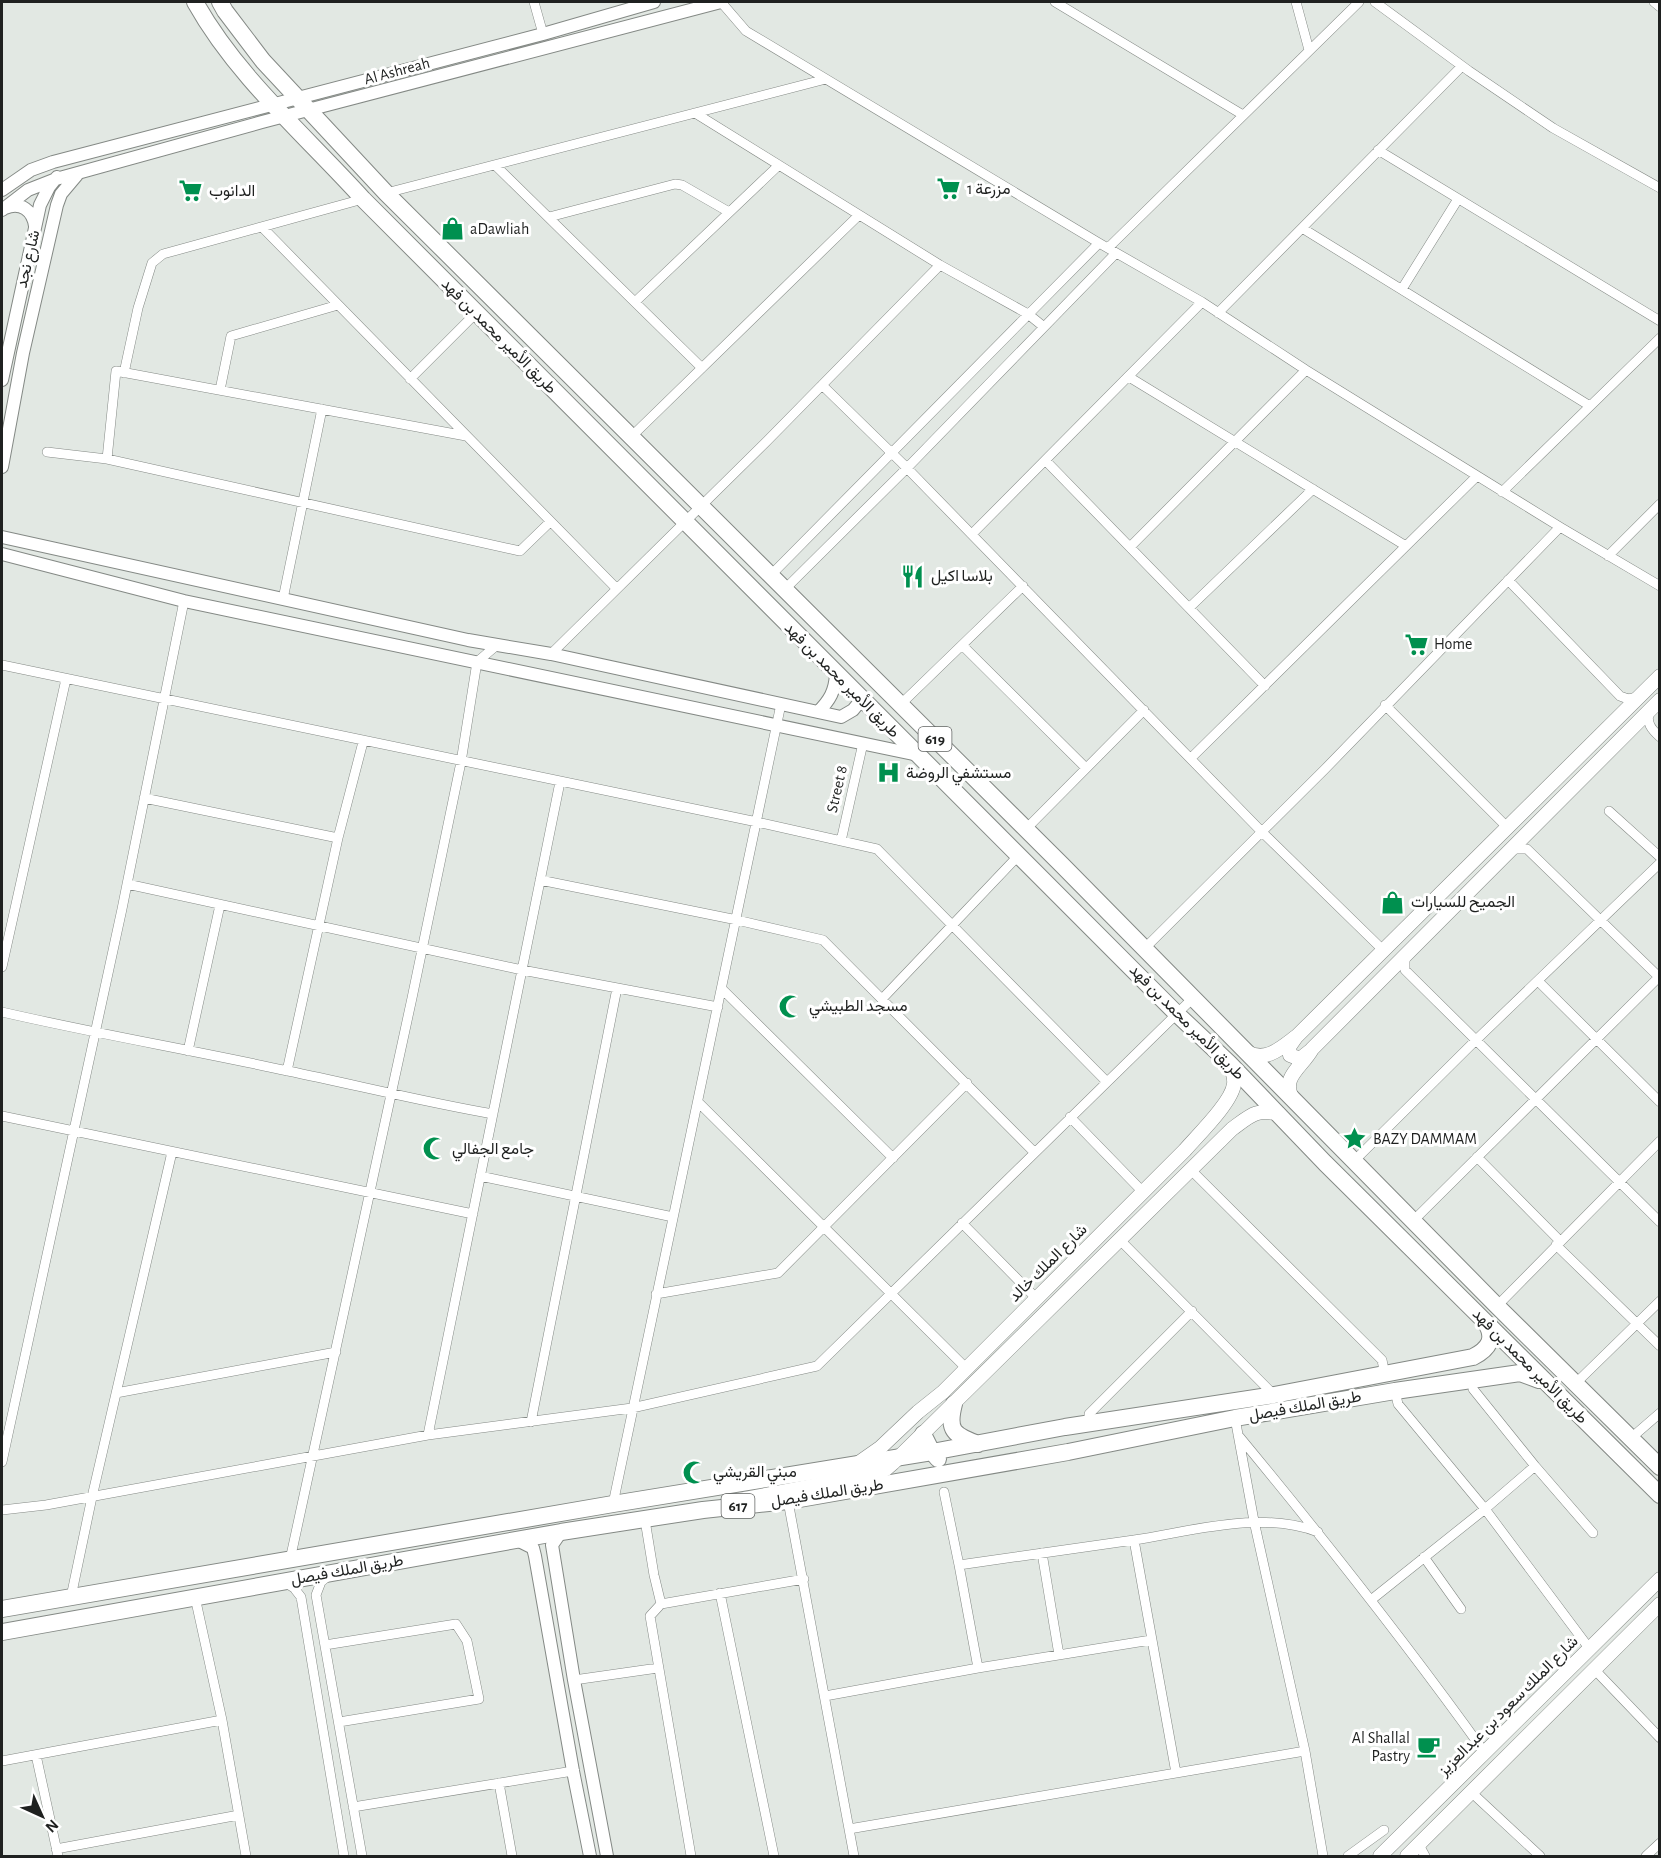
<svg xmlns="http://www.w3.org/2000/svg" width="1661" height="1858" viewBox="0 0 1661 1858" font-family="'Alegreya Sans',Vazirmatn,sans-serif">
	<rect width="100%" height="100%" fill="#e2e8e3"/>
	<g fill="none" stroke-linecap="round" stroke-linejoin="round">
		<defs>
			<path id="street" d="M 534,2 L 543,34
				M 721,2 L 746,31 L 1099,243 L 1202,302 L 1306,370 L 1560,527 L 1660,586
				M 1055,2 L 1243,115
				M 1296,2 L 1309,50
				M 1375,2 L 1469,71 L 1553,128 L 1660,188
				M 1654,2 L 1660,7
				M 695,113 L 940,265 L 1028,314 L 1044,327
				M 1378,150 L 1660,321
				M 495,165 L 702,368
				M 386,193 L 826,79
				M 549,217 L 675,184 L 682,185 L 729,212
				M 262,227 L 617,589
				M 1302,228 L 1590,406
				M 1108,248 L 1359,2
				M 1402,289 L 1458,199
				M 635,302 L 779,165
				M 1218,313 L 1462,66
				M 124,373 L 138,308 L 152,263 L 163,254 L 363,199
				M 1129,377 L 1406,546
				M 410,379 L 476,313
				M 822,385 L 902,463 L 1261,831 L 1384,951
				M 220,390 L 231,336 L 338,305
				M 631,437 L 859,215
				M 47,452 L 107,459 L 520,551 L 550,522
				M 107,459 L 116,371 L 466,436
				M 1046,461 L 1265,686
				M 1502,492 L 1660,338
				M 972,534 L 1202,302
				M 1130,547 L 1306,370
				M 1608,556 L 1660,504
				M 770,576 L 1099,243
				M 1508,580 L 1620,696 L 1628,699 L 1638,697
				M 784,590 L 907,468 L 1116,253
				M 283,599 L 322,409
				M 1189,608 L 1313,489
				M 962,645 L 1086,768
				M 551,654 L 767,441 L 940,265
				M 2,665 L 757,822 L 877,849 L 1106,1081
				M 900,705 L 1023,586
				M 1385,705 L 1507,827
				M 1650,711 C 1645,722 1652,730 1660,737
				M 1191,758 L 1477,476
				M 144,798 L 338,838
				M 1609,811 L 1660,857
				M 1026,829 L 1144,710
				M 841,841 L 863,743
				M 1511,849 L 1527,849 L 1660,978
				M 540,880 L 737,920 L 823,940 L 1034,1152
				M 127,884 L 522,970 L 718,1007
				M 1144,949 L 1325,769 L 1560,527
				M 1405,956 L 1405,970 L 1660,1222
				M 2,967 L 66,679
				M 1538,981 L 1660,1102
				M 722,989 L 893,1158
				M 882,999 L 1019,855
				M 2,1012 C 97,1034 192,1050 288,1071 C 356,1085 424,1102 493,1114
				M 188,1051 L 220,905
				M 287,1071 L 338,838 L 363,742
				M 698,1102 L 966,1368
				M 2,1116 L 473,1214
				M 1070,1117 L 1142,1191
				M 1477,1157 L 1560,1241
				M 1354,1161 L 1475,1041 L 1660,863
				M 1190,1169 L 1382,1360 L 1385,1375
				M 480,1176 L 673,1217
				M 1414,1220 L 1660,976
				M 962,1223 L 1036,1298
				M 1119,1239 L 1274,1395
				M 1556,1245 L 1660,1346
				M 656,1294 L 778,1273 L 967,1083
				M 1497,1306 L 1660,1141
				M 1576,1383 L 1660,1301
				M 1473,1389 L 1535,1466 L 1593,1533
				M 1395,1391 L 1398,1404 L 1485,1509 L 1589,1648
				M 116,1393 L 336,1352
				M 1235,1418 L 1254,1521 L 1305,1751 L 1323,1856
				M 531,1422 L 617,988
				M 1090,1424 L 1089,1414 L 1192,1311
				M 428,1435 L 560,782
				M 1238,1435 C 1324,1539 1407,1644 1485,1753
				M 1630,1439 L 1660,1413
				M 2,1462 L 122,909 L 184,601
				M 944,1492 L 959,1565
				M 788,1501 L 854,1856
				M 613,1504 L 781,704
				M 2,1510 L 46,1505 L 428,1435 L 632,1408 L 817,1366 L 1193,998
				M 645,1520 L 654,1575 L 661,1604
				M 1134,1540 L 959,1565 L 978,1668 L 1151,1640
				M 1042,1553 L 1059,1655
				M 1424,1557 L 1461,1609
				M 290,1560 L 412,998 L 461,762 L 477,662 L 497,645
				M 328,1576 L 321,1582 L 316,1595 L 362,1856
				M 286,1583 L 294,1588 L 301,1597 L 344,1856
				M 720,1593 L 774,1856
				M 71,1597 L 92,1497 L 172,1152
				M 195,1597 L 222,1720 L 246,1856
				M 1371,1600 L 1485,1509 L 1535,1466
				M 325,1645 L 456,1624 L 467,1641 L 479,1699 L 339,1722
				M 1594,1669 L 1660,1738
				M 574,1680 L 658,1668
				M 825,1696 L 978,1668
				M 1305,1751 L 1176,1773 L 1134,1540 C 1193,1531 1261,1510 1318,1532
				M 36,1755 L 58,1856
				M 2,1761 L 222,1720
				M 499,1783 L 512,1856
				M 1471,1792 L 1540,1856
				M 353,1807 L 573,1771
				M 849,1829 L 1176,1773
				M 1419,1845 L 1425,1856
				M 56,1849 L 239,1815
				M 691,1856 L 650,1616 L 661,1604 L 804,1579
				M 1348,1856 L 1384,1830
				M 1646,1856 L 1660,1843"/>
			<path id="secondary" d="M 2,190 L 31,170 L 53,162 L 543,34 L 654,2
				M 5,208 C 21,201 33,211 35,226
				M 2,210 L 28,190 L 56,179 L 262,122 L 721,2
				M 2,380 L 40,205 L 49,187 L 57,177
				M 2,467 L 23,353 L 57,205 L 61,194 L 77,175
				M 2,537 L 468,640 L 551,654 L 841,717 L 853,710 L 862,699
				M 2,554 L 184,601 L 918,755
				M 818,712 C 830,700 835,691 836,674
				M 561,1532 L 552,1545 L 574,1680 L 607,1856
				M 517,1540 L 533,1548 L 535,1556 L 573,1771 L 590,1856"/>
			<path id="primary" d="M 1296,1037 L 1289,1047 L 1290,1055 L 1300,1059 L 1310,1051
				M 1247,1052 C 1266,1063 1282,1047 1297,1036 L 1660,676
				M 1292,1098 C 1281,1077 1302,1067 1312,1049 L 1660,700
				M 860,1462 L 880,1448 L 918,1412 L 943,1392 L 1185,1150 C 1198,1135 1232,1102 1234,1084 C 1235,1077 1232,1071 1230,1065
				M 734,1501 L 871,1475 L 886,1469 L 893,1463 L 1232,1129 C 1250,1116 1256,1108 1279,1114
				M 1380,1856 L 1660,1579
				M 1407,1856 L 1660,1604"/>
			<path id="highway" d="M 195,2 C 237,77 305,135 363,199 L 1177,1014 L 1229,1063 L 1325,1163 L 1660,1495
				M 220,2 L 225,11 L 263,61 L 386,193 L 1061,864 L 1497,1306 L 1660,1467
				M 954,1404 C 947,1431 954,1435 978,1444
				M 923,1434 L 932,1452 L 938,1459
				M 2,1609 L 613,1504 L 932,1452 L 1065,1427 L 1274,1395 L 1473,1357 C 1489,1349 1496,1338 1485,1322
				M 2,1632 L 561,1532 L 703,1510 L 788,1501 L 1068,1452 L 1235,1418 L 1395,1391 L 1520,1373 L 1539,1380"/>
		</defs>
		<use href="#street" stroke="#848985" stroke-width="10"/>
		<use href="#secondary" stroke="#848985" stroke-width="14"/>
		<use href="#primary" stroke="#848985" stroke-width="15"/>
		<use href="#highway" stroke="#848985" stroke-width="18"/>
		<use href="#street" stroke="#fff" stroke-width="9"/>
		<use href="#secondary" stroke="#fff" stroke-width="12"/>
		<use href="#primary" stroke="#fff" stroke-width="14"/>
		<use href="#highway" stroke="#fff" stroke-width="16"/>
	</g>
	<defs>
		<symbol id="supermarket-bare" viewBox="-9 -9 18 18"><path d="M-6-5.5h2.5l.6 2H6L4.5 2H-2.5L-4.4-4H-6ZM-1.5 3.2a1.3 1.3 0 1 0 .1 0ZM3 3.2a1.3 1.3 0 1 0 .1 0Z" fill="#00904f" stroke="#fff" stroke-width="2.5" paint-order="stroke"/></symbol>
		<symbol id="shop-bare" viewBox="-9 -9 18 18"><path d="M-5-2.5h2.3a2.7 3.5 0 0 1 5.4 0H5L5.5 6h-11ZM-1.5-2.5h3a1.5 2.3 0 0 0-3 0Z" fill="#00904f" stroke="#fff" stroke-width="2.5" paint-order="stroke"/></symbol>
		<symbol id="restaurant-bare" viewBox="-9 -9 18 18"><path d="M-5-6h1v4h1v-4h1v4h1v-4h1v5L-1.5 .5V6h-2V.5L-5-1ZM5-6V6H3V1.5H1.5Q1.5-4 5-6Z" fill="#00904f" stroke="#fff" stroke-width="2.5" paint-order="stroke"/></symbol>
		<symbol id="hospital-bare" viewBox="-9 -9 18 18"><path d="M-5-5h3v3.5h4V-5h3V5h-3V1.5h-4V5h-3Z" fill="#00904f" stroke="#fff" stroke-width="2.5" paint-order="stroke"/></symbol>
		<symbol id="mosque-bare" viewBox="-9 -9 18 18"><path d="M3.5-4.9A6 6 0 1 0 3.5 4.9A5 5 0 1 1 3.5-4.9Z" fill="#00904f" stroke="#fff" stroke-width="2.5" paint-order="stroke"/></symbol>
		<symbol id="sight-bare" viewBox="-9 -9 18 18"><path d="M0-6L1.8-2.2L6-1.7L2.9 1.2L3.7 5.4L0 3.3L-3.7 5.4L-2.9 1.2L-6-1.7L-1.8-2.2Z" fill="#00904f" stroke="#fff" stroke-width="2.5" paint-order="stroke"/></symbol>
		<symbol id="cafe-bare" viewBox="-9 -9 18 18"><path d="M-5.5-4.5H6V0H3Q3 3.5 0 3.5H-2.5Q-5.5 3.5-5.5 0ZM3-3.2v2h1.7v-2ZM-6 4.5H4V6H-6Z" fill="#00904f" stroke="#fff" stroke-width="2.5" paint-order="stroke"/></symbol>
	</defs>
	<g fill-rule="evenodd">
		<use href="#supermarket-bare" x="932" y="172" width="33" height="33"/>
		<use href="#supermarket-bare" x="174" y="174" width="33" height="33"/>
		<use href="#shop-bare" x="436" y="212" width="33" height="33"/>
		<use href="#restaurant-bare" x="896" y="560" width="33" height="33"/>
		<use href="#supermarket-bare" x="1400" y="628" width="33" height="33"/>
		<use href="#hospital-bare" x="872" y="756" width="33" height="33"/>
		<use href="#shop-bare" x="1376" y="886" width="33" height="33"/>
		<use href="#mosque-bare" x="774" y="990" width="33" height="33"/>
		<use href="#sight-bare" x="1338" y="1122" width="33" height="33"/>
		<use href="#mosque-bare" x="418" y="1132" width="33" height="33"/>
		<use href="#mosque-bare" x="678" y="1456" width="33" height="33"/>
		<use href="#cafe-bare" x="1412" y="1730" width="33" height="33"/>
	</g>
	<g text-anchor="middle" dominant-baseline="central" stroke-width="6" stroke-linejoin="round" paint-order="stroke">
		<g fill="#fff" stroke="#626463" stroke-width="1.5">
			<rect x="918.5" y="727" width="33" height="24" rx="4.5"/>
			<rect x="721.5" y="1494" width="33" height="24" rx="4.5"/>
		</g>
		<g font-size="15" font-weight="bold" fill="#1f2120">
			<text x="935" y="739">619</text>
			<text x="738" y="1506">617</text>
		</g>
		<g font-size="16" fill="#1f2120" stroke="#fff">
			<text transform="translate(397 71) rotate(-15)">Al Ashreah</text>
			<text transform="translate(28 259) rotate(-77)">شارع نجد</text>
			<text transform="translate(499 336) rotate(45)">طريق الأمير محمد بن فهد</text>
			<text transform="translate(842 680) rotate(45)">طريق الأمير محمد بن فهد</text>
			<text transform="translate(837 789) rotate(-77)">Street 8</text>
			<text transform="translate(1187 1022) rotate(45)">طريق الأمير محمد بن فهد</text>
			<text transform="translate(1048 1263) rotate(-45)">شارع الملك خالد</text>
			<text transform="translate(1530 1366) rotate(45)">طريق الأمير محمد بن فهد</text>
			<text transform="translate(1305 1406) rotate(-10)">طريق الملك فيصل</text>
			<text transform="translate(827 1493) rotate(-9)">طريق الملك فيصل</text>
			<text transform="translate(347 1570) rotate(-10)">طريق الملك فيصل</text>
			<text transform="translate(1508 1706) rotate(-45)">شارع الملك سعود بن عبدالعزيز</text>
		</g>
		<g font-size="16" fill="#1f2120" stroke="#fff" text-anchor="start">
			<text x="967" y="189">مزرعة 1</text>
			<text x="209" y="191">الدانوب</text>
			<text x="470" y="229">aDawliah</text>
			<text x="931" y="576">بلاسا اكيل</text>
			<text x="1434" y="644">Home</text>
			<text x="906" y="773">مستشفي الروضة</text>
			<text x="1411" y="902">الجميح للسيارات</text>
			<text x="809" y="1006">مسجد الطبيشي</text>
			<text x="1373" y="1139">BAZY DAMMAM</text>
			<text x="452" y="1149">جامع الجفالي</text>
			<text x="713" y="1472">مبني القريشي</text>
			<text x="1410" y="1738" text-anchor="end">Al Shallal<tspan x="1410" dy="18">Pastry</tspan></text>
		</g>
	</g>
	<rect width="1661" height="1858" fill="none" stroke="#1f2120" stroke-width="6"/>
	<g transform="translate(42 1816) rotate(135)" stroke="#ffffff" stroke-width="4.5" paint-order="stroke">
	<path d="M0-4.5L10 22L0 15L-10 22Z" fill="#1f2120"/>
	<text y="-9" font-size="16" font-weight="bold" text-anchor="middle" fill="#1f2120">N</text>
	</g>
</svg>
